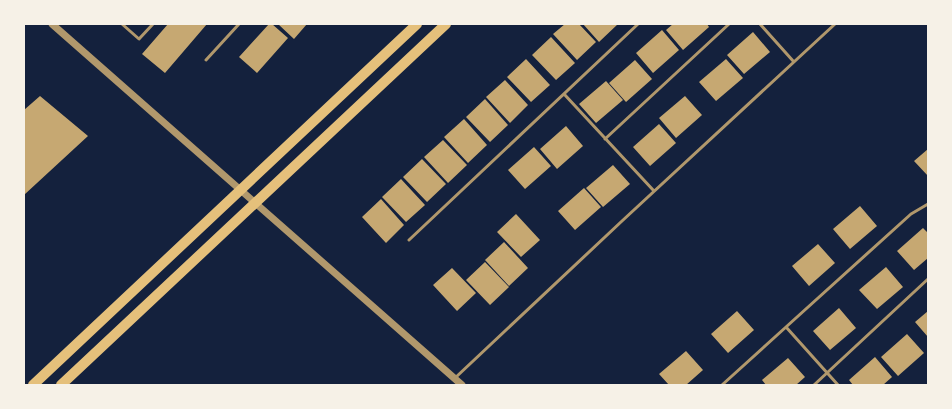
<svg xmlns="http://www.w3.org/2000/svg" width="952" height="409" viewBox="0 0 952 409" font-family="Barlow,sans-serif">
	<rect width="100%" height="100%" fill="#14213d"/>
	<path fill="#c6a872" d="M 168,24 L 207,24 L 165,73 L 142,54 Z
		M 269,24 L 272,24 L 288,38 L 257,73 L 239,57 Z
		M 278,24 L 307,24 L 294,39 Z
		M 565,24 L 579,24 L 596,42 L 577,60 L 553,34 Z
		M 583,24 L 618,24 L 599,42 Z
		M 673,24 L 707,24 L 709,27 L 683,50 L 666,30 Z
		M 662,30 L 679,50 L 653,73 L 636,53 Z
		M 753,32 L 770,52 L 744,74 L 727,55 Z
		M 551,37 L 575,63 L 556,80 L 532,55 Z
		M 526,59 L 550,85 L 531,102 L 507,77 Z
		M 726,59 L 743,78 L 716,101 L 699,82 Z
		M 635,60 L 652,79 L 626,102 L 609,83 Z
		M 505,80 L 528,105 L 510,123 L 486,97 Z
		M 606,81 L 623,100 L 596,123 L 579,104 Z
		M 40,96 L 88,136 L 24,195 L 24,110 Z
		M 685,96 L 702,115 L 676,138 L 659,118 Z
		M 485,99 L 508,125 L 490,142 L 466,117 Z
		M 464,119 L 487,145 L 468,163 L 444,137 Z
		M 659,124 L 676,143 L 650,166 L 633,147 Z
		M 566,126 L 583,146 L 557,169 L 540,149 Z
		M 443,140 L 467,165 L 448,183 L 424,157 Z
		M 534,147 L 551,166 L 525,189 L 508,170 Z
		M 928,149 L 928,176 L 914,161 Z
		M 422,159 L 446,184 L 427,202 L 403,177 Z
		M 613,165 L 630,184 L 603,207 L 586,188 Z
		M 401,179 L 425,205 L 406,222 L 382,197 Z
		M 584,188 L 601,207 L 575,230 L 558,211 Z
		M 381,199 L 404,225 L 386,243 L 362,217 Z
		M 860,206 L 877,226 L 850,249 L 833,229 Z
		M 516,214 L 540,240 L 521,257 L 497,232 Z
		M 923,228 L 928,233 L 928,258 L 914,270 L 897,251 Z
		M 504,242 L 528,268 L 509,286 L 485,260 Z
		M 818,244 L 835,263 L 809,286 L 792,266 Z
		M 485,262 L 509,287 L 490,305 L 466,280 Z
		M 886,267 L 903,287 L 877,309 L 859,290 Z
		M 452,268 L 476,293 L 457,311 L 433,285 Z
		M 839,308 L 856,328 L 830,350 L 813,331 Z
		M 737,311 L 754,330 L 728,353 L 711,334 Z
		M 928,311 L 928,337 L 915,322 Z
		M 907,334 L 924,353 L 898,376 L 881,357 Z
		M 686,351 L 703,370 L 686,385 L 669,385 L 659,374 Z
		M 875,357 L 892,377 L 883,385 L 853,385 L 849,380 Z
		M 788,358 L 805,377 L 796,385 L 766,385 L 762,380 Z"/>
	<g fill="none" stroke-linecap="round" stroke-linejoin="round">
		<path stroke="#b1986c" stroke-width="3" d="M 122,24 L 139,39 L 153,24
			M 760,24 L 794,62
			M 206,60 L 239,24
			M 564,94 L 654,191
			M 605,139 L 729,24
			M 409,240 L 638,24
			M 455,378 L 622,221 L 835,24
			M 722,385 L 786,327
			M 814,385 L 928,279
			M 838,385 L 786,327 L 911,214 L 928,204"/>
		<path stroke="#b1986c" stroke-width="7" d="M 52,24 L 462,385"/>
		<path stroke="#e5c07b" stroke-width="10" d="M 33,385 L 417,24
			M 61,385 L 446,24"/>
	</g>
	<rect width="952" height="409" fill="none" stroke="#f6f1e7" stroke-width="50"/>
</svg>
